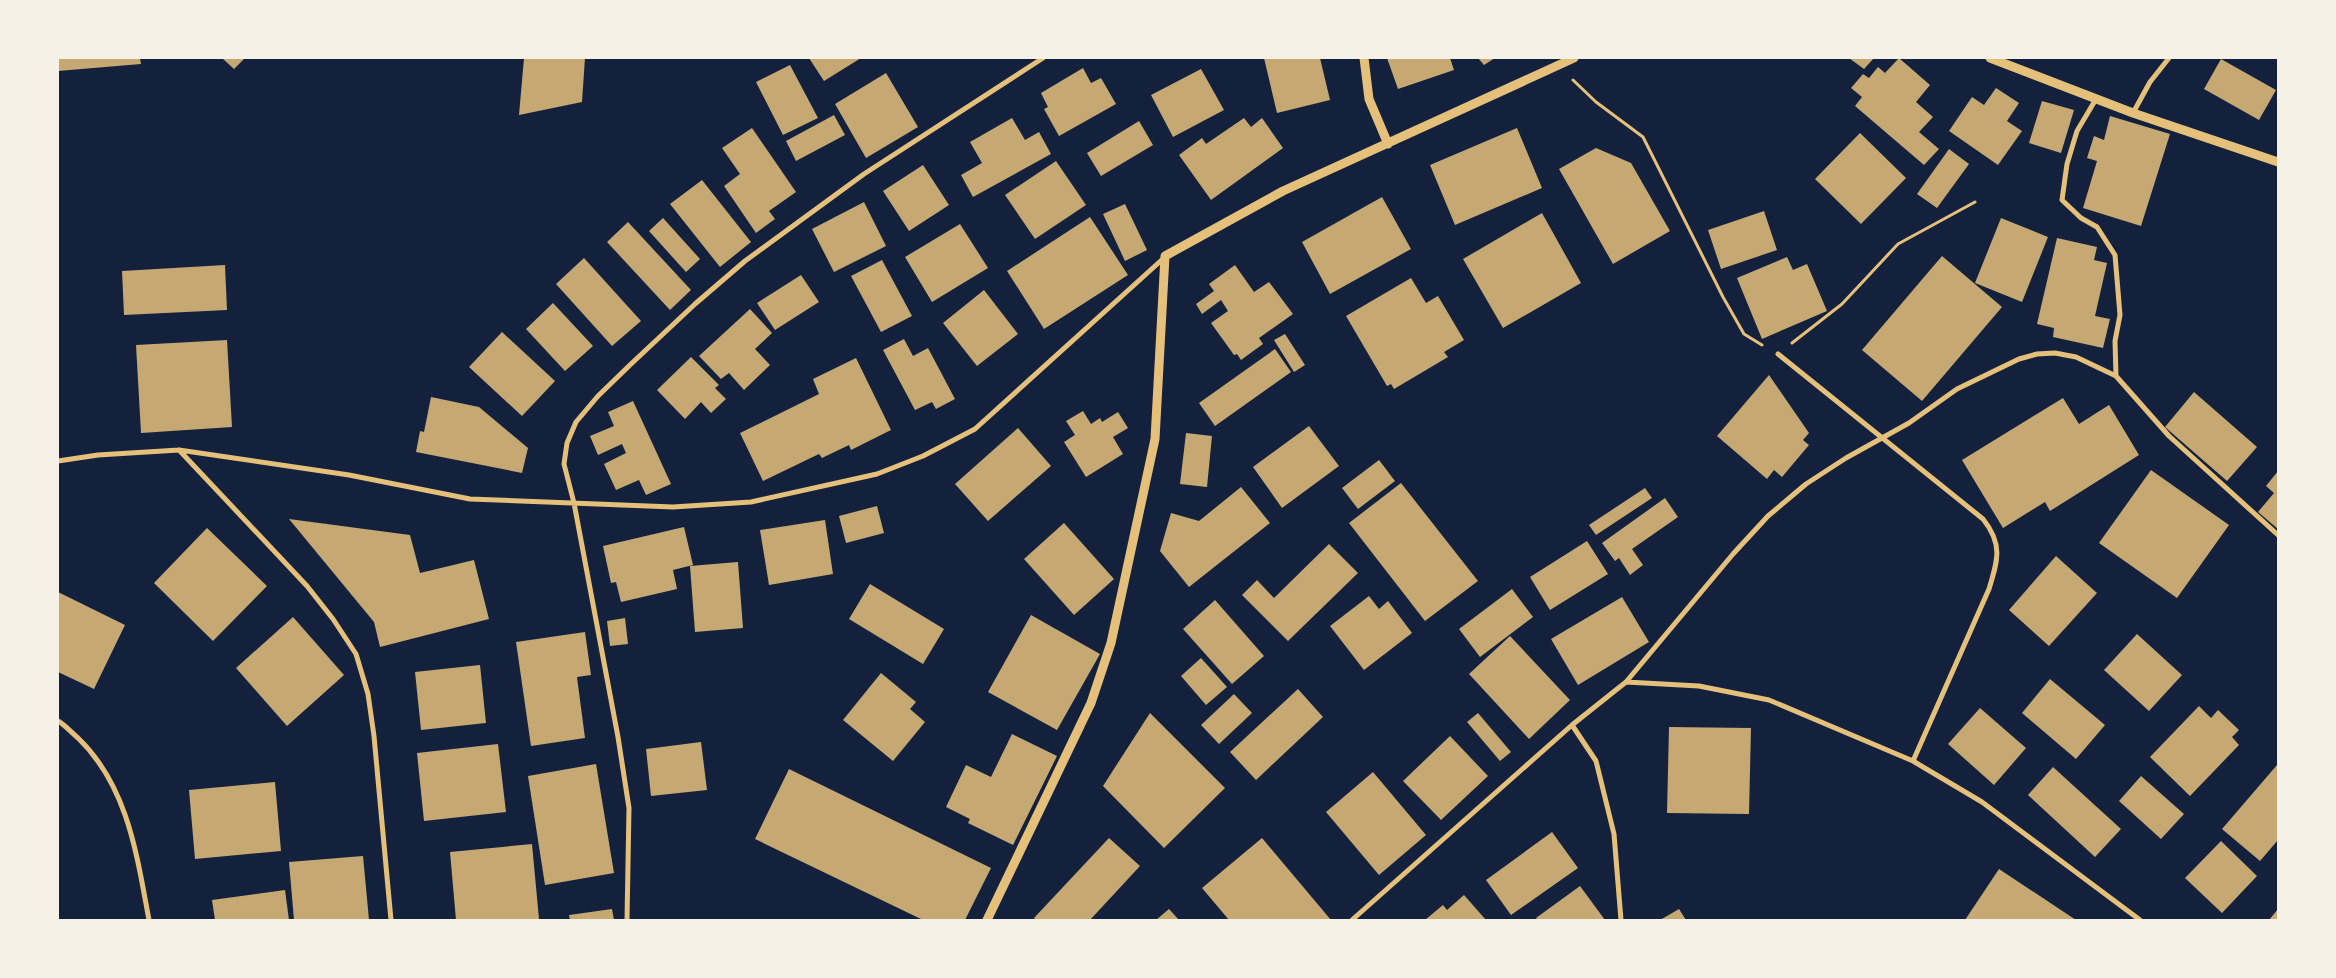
<svg xmlns="http://www.w3.org/2000/svg" width="2336" height="978" viewBox="0 0 2336 978" font-family="'PT Sans',sans-serif">
	<rect width="100%" height="100%" fill="#14213d"/>
	<path fill="#c6a872" d="M 58,58 L 140,58 L 141,64 L 58,71 Z
		M 222,58 L 245,58 L 234,69 Z
		M 524,58 L 585,58 L 582,102 L 519,115 Z
		M 809,58 L 861,58 L 824,81 Z
		M 1264,58 L 1320,58 L 1330,100 L 1277,113 Z
		M 1387,58 L 1450,58 L 1454,70 L 1398,89 Z
		M 1478,58 L 1495,58 L 1484,65 Z
		M 1849,58 L 1874,58 L 1864,69 Z
		M 1899,58 L 1930,85 L 1916,102 L 1933,117 L 1919,132 L 1939,149 L 1924,165 L 1855,106 L 1862,97 L 1851,88 L 1863,74 L 1869,78 L 1878,67 L 1885,73 Z
		M 2221,59 L 2276,90 L 2259,120 L 2204,89 Z
		M 790,65 L 818,118 L 783,135 L 756,82 Z
		M 1083,68 L 1091,83 L 1101,78 L 1116,104 L 1059,136 L 1044,109 L 1048,107 L 1041,93 Z
		M 1201,69 L 1224,110 L 1173,137 L 1151,95 Z
		M 886,73 L 918,127 L 866,158 L 835,104 Z
		M 1996,88 L 2019,103 L 2007,121 L 2022,131 L 1998,165 L 1949,131 L 1972,97 L 1984,105 Z
		M 2042,101 L 2074,110 L 2061,153 L 2029,143 Z
		M 834,115 L 845,135 L 796,161 L 786,141 Z
		M 2110,116 L 2170,134 L 2141,226 L 2083,208 L 2097,161 L 2087,158 L 2094,136 L 2104,140 Z
		M 1012,118 L 1025,140 L 1039,132 L 1051,154 L 973,197 L 961,175 L 982,163 L 970,142 Z
		M 1244,118 L 1251,127 L 1262,118 L 1283,148 L 1211,200 L 1179,155 L 1202,138 L 1206,144 Z
		M 1139,121 L 1153,145 L 1101,176 L 1087,153 Z
		M 752,128 L 796,192 L 769,211 L 775,219 L 756,233 L 724,186 L 740,174 L 722,148 Z
		M 1517,128 L 1542,188 L 1455,225 L 1430,165 Z
		M 1860,133 L 1906,178 L 1861,224 L 1815,179 Z
		M 1596,148 L 1631,163 L 1670,231 L 1613,264 L 1559,169 Z
		M 1949,149 L 1969,164 L 1937,208 L 1917,194 Z
		M 1056,161 L 1086,205 L 1035,239 L 1005,195 Z
		M 923,165 L 949,205 L 909,231 L 883,191 Z
		M 702,180 L 751,242 L 720,267 L 670,204 Z
		M 1382,197 L 1411,249 L 1330,294 L 1302,242 Z
		M 864,202 L 886,246 L 834,272 L 812,229 Z
		M 1125,204 L 1147,250 L 1125,261 L 1103,214 Z
		M 1764,211 L 1777,250 L 1721,269 L 1708,230 Z
		M 1542,213 L 1581,283 L 1503,328 L 1463,259 Z
		M 1090,217 L 1128,275 L 1044,329 L 1007,271 Z
		M 663,218 L 700,259 L 686,272 L 649,231 Z
		M 2001,218 L 2048,237 L 2022,302 L 1975,283 Z
		M 628,222 L 691,290 L 670,310 L 607,242 Z
		M 960,224 L 988,268 L 932,302 L 905,257 Z
		M 2057,238 L 2097,247 L 2094,260 L 2107,263 L 2095,316 L 2110,319 L 2103,348 L 2053,337 L 2054,328 L 2037,324 Z
		M 1942,256 L 2002,307 L 1922,401 L 1862,350 Z
		M 1787,257 L 1793,270 L 1807,264 L 1827,311 L 1762,339 L 1737,278 Z
		M 584,258 L 641,321 L 612,346 L 556,284 Z
		M 882,260 L 912,316 L 881,332 L 851,276 Z
		M 225,265 L 227,310 L 124,315 L 122,271 Z
		M 1235,265 L 1254,292 L 1269,282 L 1293,314 L 1259,338 L 1263,344 L 1241,360 L 1237,354 L 1234,355 L 1211,323 L 1228,311 L 1221,300 L 1202,314 L 1196,304 L 1214,291 L 1209,284 Z
		M 801,275 L 819,302 L 775,330 L 757,303 Z
		M 1411,278 L 1426,303 L 1438,296 L 1464,340 L 1444,352 L 1448,357 L 1394,389 L 1391,384 L 1387,386 L 1346,316 Z
		M 984,290 L 1018,334 L 977,366 L 943,323 Z
		M 553,303 L 593,346 L 565,371 L 526,329 Z
		M 750,309 L 772,333 L 755,349 L 770,365 L 744,390 L 729,373 L 721,379 L 699,356 Z
		M 502,332 L 555,381 L 522,416 L 469,367 Z
		M 1285,334 L 1305,365 L 1294,372 L 1274,340 Z
		M 904,339 L 913,356 L 928,348 L 955,399 L 936,409 L 932,402 L 915,410 L 883,350 Z
		M 227,340 L 232,427 L 141,433 L 136,345 Z
		M 1275,349 L 1291,372 L 1215,426 L 1199,403 Z
		M 691,357 L 719,385 L 715,388 L 726,399 L 711,413 L 701,402 L 685,419 L 657,390 Z
		M 856,358 L 891,430 L 851,450 L 849,445 L 822,458 L 819,454 L 763,481 L 740,433 L 819,394 L 813,379 Z
		M 1769,375 L 1809,433 L 1803,440 L 1809,445 L 1782,477 L 1774,470 L 1767,479 L 1717,436 Z
		M 2194,392 L 2257,447 L 2227,481 L 2165,427 Z
		M 431,397 L 479,407 L 528,448 L 522,473 L 416,452 L 420,431 L 424,432 Z
		M 2063,398 L 2079,424 L 2109,405 L 2139,455 L 2050,511 L 2045,502 L 2003,528 L 1962,460 Z
		M 633,401 L 671,484 L 646,495 L 639,480 L 616,490 L 604,464 L 626,453 L 622,444 L 598,455 L 590,436 L 614,426 L 608,412 Z
		M 1083,411 L 1091,424 L 1100,418 L 1102,422 L 1118,412 L 1128,428 L 1113,437 L 1123,454 L 1086,477 L 1064,442 L 1075,435 L 1066,421 Z
		M 1309,426 L 1339,466 L 1282,508 L 1253,467 Z
		M 1018,428 L 1051,466 L 988,521 L 955,484 Z
		M 1186,433 L 1212,436 L 1207,487 L 1180,484 Z
		M 1379,460 L 1395,481 L 1358,509 L 1342,488 Z
		M 2151,470 L 2229,525 L 2177,598 L 2099,543 Z
		M 2278,471 L 2278,529 L 2258,512 L 2274,493 L 2266,486 Z
		M 1401,483 L 1478,581 L 1425,621 L 1349,523 Z
		M 1241,487 L 1270,523 L 1189,587 L 1160,551 L 1171,513 L 1199,521 Z
		M 1645,488 L 1652,498 L 1596,535 L 1589,525 Z
		M 1665,498 L 1678,517 L 1632,549 L 1643,565 L 1630,575 L 1619,558 L 1615,561 L 1602,543 Z
		M 877,506 L 884,533 L 846,543 L 839,516 Z
		M 289,519 L 410,535 L 420,573 L 474,560 L 489,619 L 380,647 L 374,622 Z
		M 825,520 L 833,574 L 769,585 L 760,530 Z
		M 1064,523 L 1114,579 L 1074,615 L 1024,559 Z
		M 684,527 L 693,565 L 673,570 L 677,589 L 621,602 L 616,582 L 611,583 L 603,546 Z
		M 207,528 L 267,586 L 213,641 L 154,583 Z
		M 1587,541 L 1608,574 L 1550,610 L 1530,577 Z
		M 1329,544 L 1358,573 L 1288,641 L 1242,595 L 1257,580 L 1274,598 Z
		M 2056,556 L 2097,593 L 2049,646 L 2009,610 Z
		M 738,562 L 743,628 L 695,632 L 690,566 Z
		M 870,584 L 944,629 L 923,664 L 849,619 Z
		M 1512,589 L 1533,617 L 1480,657 L 1459,629 Z
		M 58,592 L 125,625 L 94,689 L 58,672 Z
		M 1369,596 L 1379,609 L 1388,601 L 1412,633 L 1364,670 L 1330,626 Z
		M 1622,597 L 1649,642 L 1578,685 L 1551,639 Z
		M 1215,600 L 1264,656 L 1232,684 L 1183,629 Z
		M 1031,615 L 1100,654 L 1057,730 L 988,692 Z
		M 293,617 L 344,675 L 287,726 L 236,668 Z
		M 625,618 L 628,644 L 610,646 L 607,621 Z
		M 585,632 L 591,675 L 577,677 L 585,738 L 531,746 L 516,642 Z
		M 2137,634 L 2182,675 L 2149,711 L 2104,670 Z
		M 1510,636 L 1570,700 L 1529,739 L 1469,674 Z
		M 1201,658 L 1227,687 L 1206,705 L 1181,676 Z
		M 480,665 L 486,723 L 421,730 L 415,672 Z
		M 881,673 L 916,702 L 910,709 L 925,722 L 893,761 L 843,720 Z
		M 2050,679 L 2105,725 L 2076,759 L 2022,713 Z
		M 1298,689 L 1323,717 L 1256,780 L 1230,752 Z
		M 1234,694 L 1252,713 L 1219,744 L 1201,725 Z
		M 2199,706 L 2211,718 L 2218,710 L 2239,730 L 2232,737 L 2239,745 L 2190,796 L 2150,757 Z
		M 1980,708 L 2026,748 L 1994,785 L 1948,744 Z
		M 1150,713 L 1225,788 L 1164,848 L 1103,786 Z
		M 1478,713 L 1511,752 L 1500,761 L 1467,722 Z
		M 1669,727 L 1751,728 L 1749,814 L 1667,813 Z
		M 1012,734 L 1057,756 L 1013,845 L 968,823 L 970,819 L 946,807 L 966,765 L 991,777 Z
		M 1450,736 L 1488,776 L 1441,820 L 1403,781 Z
		M 701,742 L 707,790 L 651,796 L 646,749 Z
		M 498,744 L 506,812 L 424,821 L 417,753 Z
		M 596,764 L 614,873 L 545,885 L 528,776 Z
		M 2277,765 L 2278,840 L 2260,861 L 2222,829 Z
		M 2053,767 L 2121,829 L 2095,857 L 2028,795 Z
		M 789,769 L 991,868 L 965,920 L 923,920 L 755,839 Z
		M 1373,772 L 1426,835 L 1379,875 L 1326,812 Z
		M 2141,776 L 2184,814 L 2161,839 L 2119,801 Z
		M 275,782 L 281,851 L 195,859 L 189,790 Z
		M 1552,832 L 1578,868 L 1511,915 L 1486,880 Z
		M 1109,838 L 1140,866 L 1090,920 L 1036,920 L 1034,918 Z
		M 1262,838 L 1331,920 L 1229,920 L 1202,888 Z
		M 2221,841 L 2257,876 L 2222,913 L 2185,878 Z
		M 532,844 L 539,919 L 456,920 L 450,852 Z
		M 363,856 L 369,920 L 294,920 L 289,862 Z
		M 1999,869 L 2076,920 L 1965,920 Z
		M 1580,886 L 1605,920 L 1538,920 L 1536,918 Z
		M 285,890 L 289,920 L 215,920 L 212,900 Z
		M 1464,895 L 1486,920 L 1425,920 L 1443,905 L 1447,910 Z
		M 612,909 L 614,920 L 570,920 L 569,915 Z
		M 1169,909 L 1179,920 L 1156,920 Z
		M 1679,909 L 1686,920 L 1660,920 Z
		M 2278,909 L 2278,920 L 2269,920 Z"/>
	<g fill="none" stroke-linecap="round" stroke-linejoin="round">
		<path stroke="#e5c07b" stroke-width="3" d="M 1573,80 L 1596,102 L 1643,137 L 1723,297 L 1744,334 L 1762,345
			M 1792,343 L 1842,304 L 1898,244 L 1975,202"/>
		<path stroke="#e5c07b" stroke-width="5" d="M 2096,99 L 2077,131 L 2067,164 L 2062,200 L 2081,218 L 2097,227 L 2115,255 L 2120,315 L 2115,341 L 2116,376
			M 2133,113 L 2150,82 L 2169,58
			M 1778,354 L 1983,519 C 2003,544 1998,560 1989,589 L 1913,761
			M 179,450 L 307,586 L 333,619 L 356,654 L 368,694 L 374,736 L 391,920
			M 58,461 L 98,455 L 179,450 L 349,475 L 470,499 L 673,507 L 751,502 L 877,474 L 923,456 L 975,429 L 1165,257
			M 1626,682 L 1699,686 L 1769,700 L 1913,761 L 1982,802 L 2140,920
			M 58,721 C 65,725 71,732 78,738 C 128,786 137,856 149,920
			M 1572,725 L 1596,761 L 1614,834 L 1621,920
			M 627,920 L 629,808 L 618,737 L 574,503 L 564,464 L 567,443 L 576,422 L 598,396 L 631,364 L 695,304 L 745,261 L 864,174 L 1043,58
			M 1352,920 L 1572,725 L 1626,682 L 1733,554 L 1768,516 L 1806,484 L 1846,458 L 1909,423 L 1957,389 L 2019,359 L 2037,354 L 2055,353 L 2076,357 L 2116,376 L 2169,436 L 2278,535"/>
		<path stroke="#e5c07b" stroke-width="9" d="M 1364,58 L 1369,99 L 1388,144
			M 1990,58 L 2133,113 L 2278,162
			M 987,920 L 1091,703 L 1111,643 L 1155,439 L 1165,256 L 1283,191 L 1574,58"/>
	</g>
	<rect width="2336" height="978" fill="none" stroke="#f6f1e7" stroke-width="118"/>
</svg>
